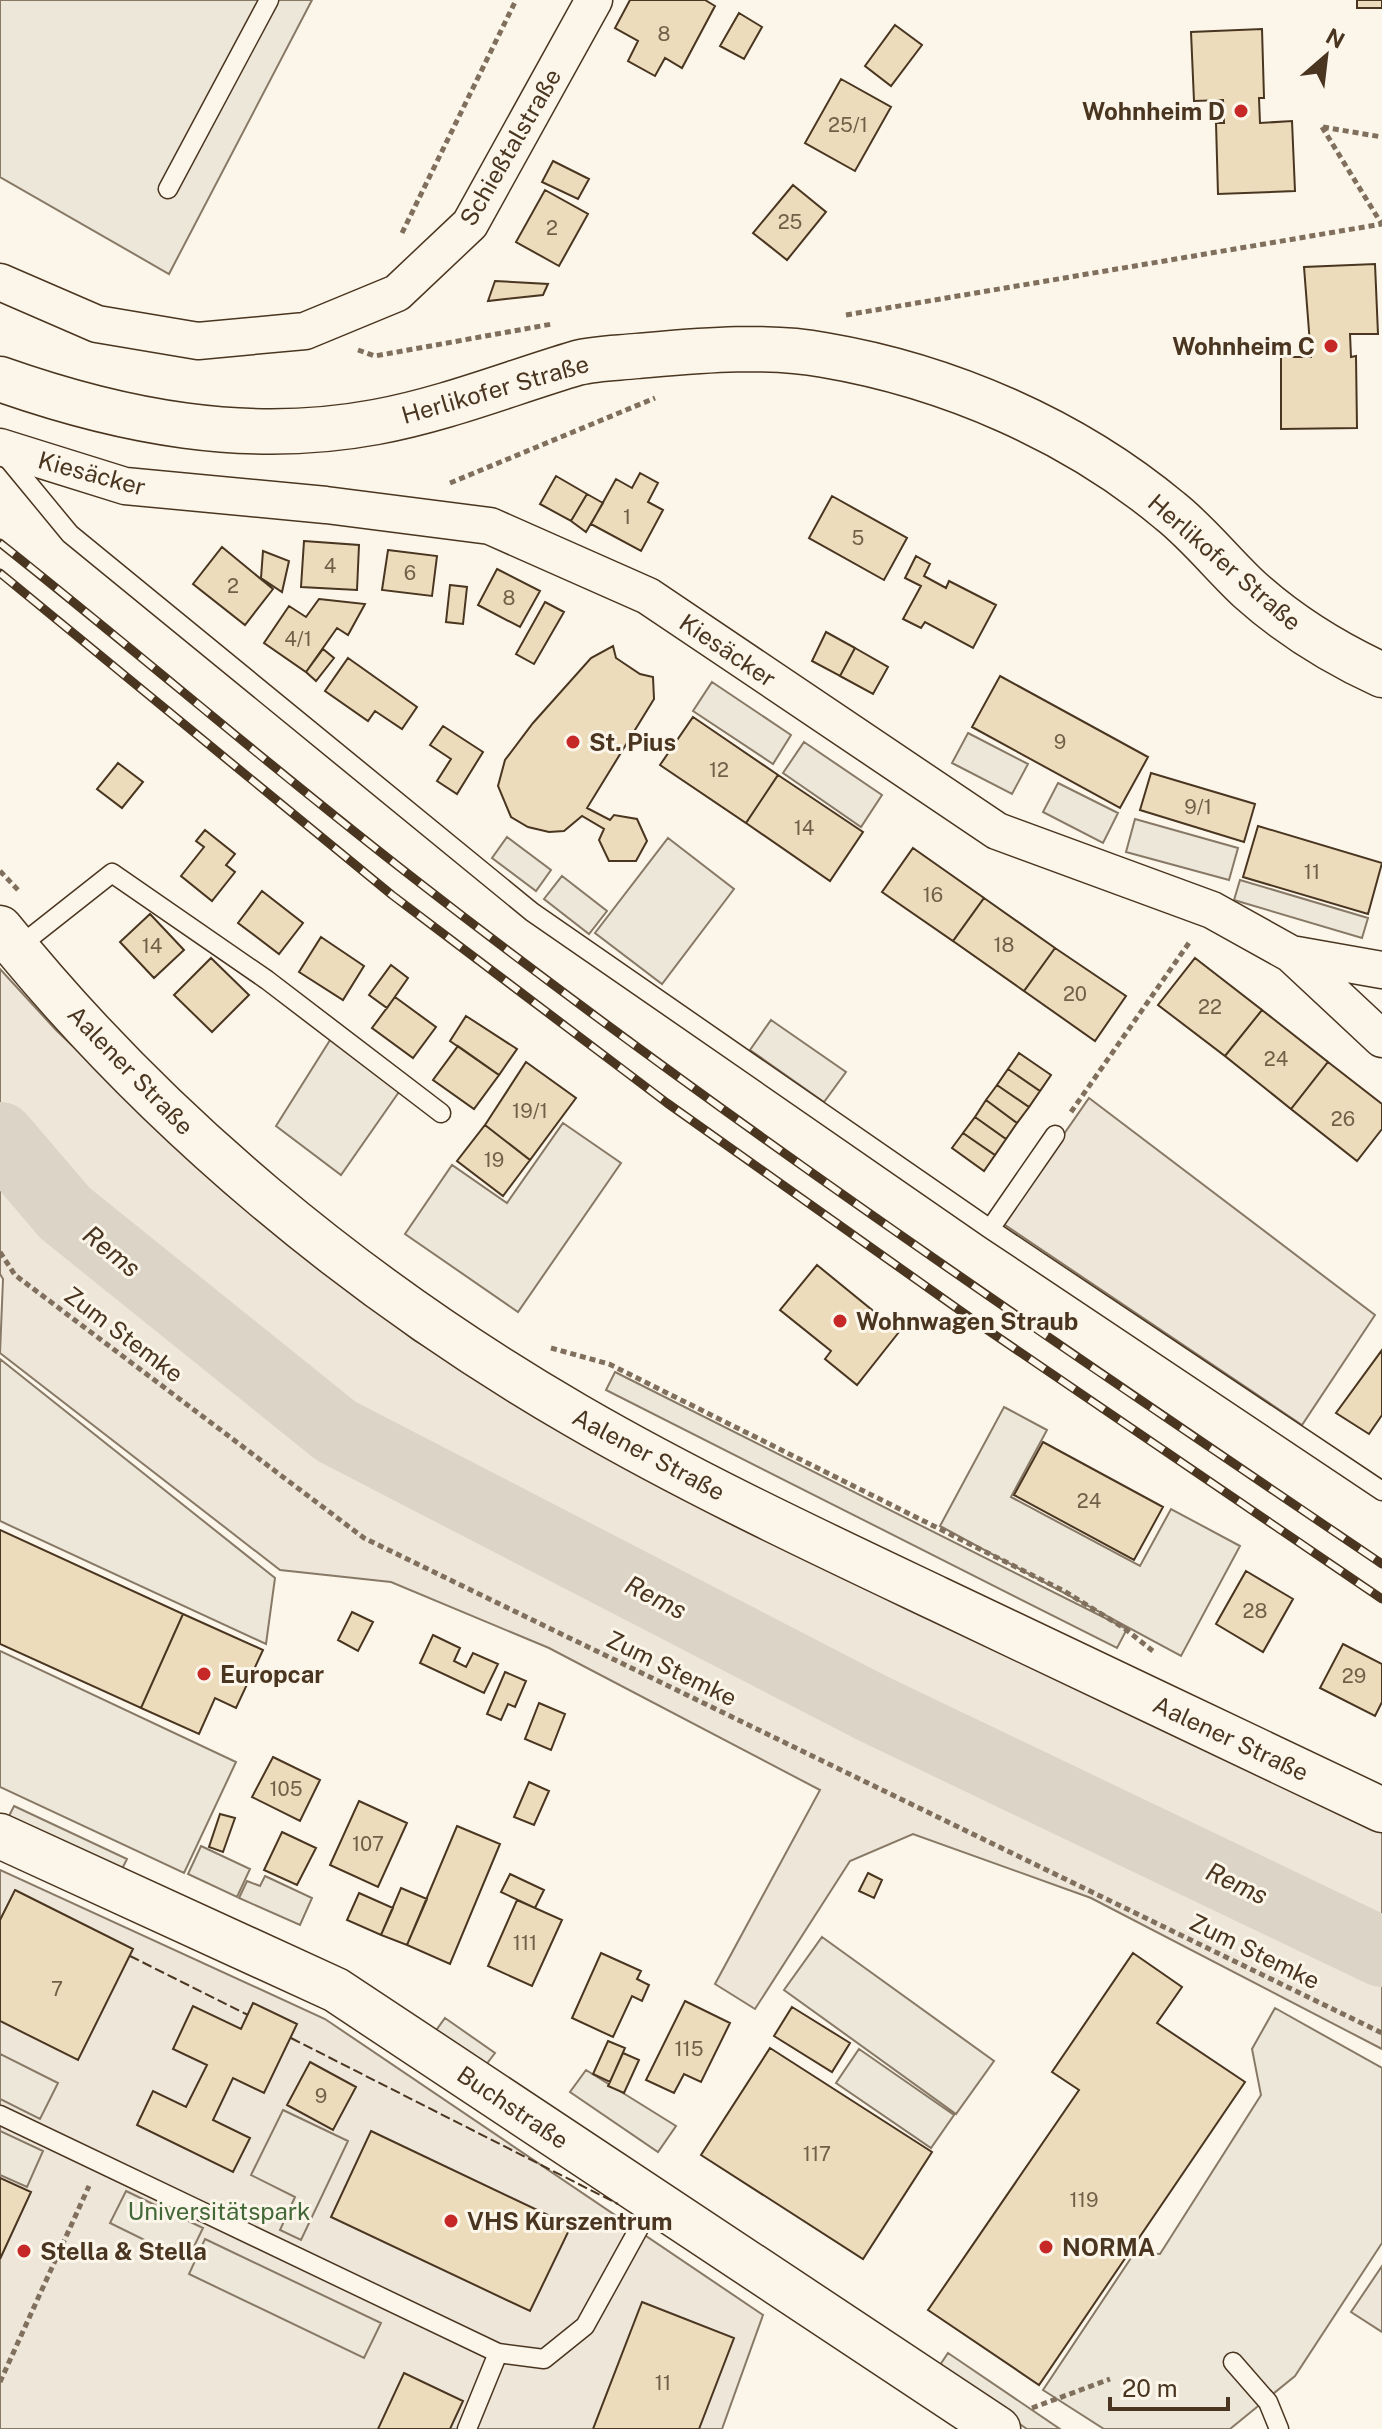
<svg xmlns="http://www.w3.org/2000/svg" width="1382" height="2429" viewBox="0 0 1382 2429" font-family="'Public Sans',sans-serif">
	<rect width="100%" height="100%" fill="#fbf6e9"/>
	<path fill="#ede6d9" stroke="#887966" stroke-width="2" d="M 0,969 L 56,1030 L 227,1194 L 414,1340 L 630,1468 L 1382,1831 L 1382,2049 L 1091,1898 L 913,1834 L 850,1861 L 755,2009 L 715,1984 L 820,1790 L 549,1648 L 391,1582 L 280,1570 L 0,1353 L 3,1279 L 0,1274 Z
		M 1089,1098 L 1375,1315 L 1302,1425 L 1002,1223 Z
		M 0,1870 L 325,2019 L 763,2315 L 722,2429 L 0,2429 Z
		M 1382,2266 L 1382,2332 L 1351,2312 Z"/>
	<path fill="#ede7d9" stroke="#887966" stroke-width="2" d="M 0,0 L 312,0 L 169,274 L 0,177 Z
		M 712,682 L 791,735 L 773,764 L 693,711 Z
		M 968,733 L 1028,764 L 1012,794 L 952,763 Z
		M 804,742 L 882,795 L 861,827 L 783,773 Z
		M 1058,783 L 1118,813 L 1103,843 L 1043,812 Z
		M 1135,819 L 1238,848 L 1229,880 L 1126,852 Z
		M 507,837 L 551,870 L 536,891 L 492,858 Z
		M 668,838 L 734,889 L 662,984 L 595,933 Z
		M 562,876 L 607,911 L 589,934 L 544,899 Z
		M 1240,880 L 1368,918 L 1362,938 L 1234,900 Z
		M 771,1020 L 846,1072 L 824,1102 L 750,1050 Z
		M 332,1037 L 401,1089 L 341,1175 L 276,1126 Z
		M 563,1123 L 621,1163 L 518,1312 L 405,1234 L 452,1165 L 507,1203 Z
		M 0,1359 L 275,1578 L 266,1644 L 0,1521 Z
		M 615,1372 L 1127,1629 L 1117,1648 L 606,1390 Z
		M 1004,1407 L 1047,1430 L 1011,1497 L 1140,1566 L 1171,1509 L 1240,1546 L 1181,1656 L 940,1526 Z
		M 0,1651 L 236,1762 L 184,1873 L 0,1787 Z
		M 14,1806 L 127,1859 L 119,1875 L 6,1822 Z
		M 201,1846 L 250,1869 L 237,1897 L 188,1874 Z
		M 265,1876 L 312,1898 L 300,1925 L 239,1898 L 247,1881 L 260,1886 Z
		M 822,1937 L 994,2061 L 956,2114 L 784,1990 Z
		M 1275,2008 L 1382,2068 L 1382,2243 L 1295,2376 L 1230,2429 L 1104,2429 L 1043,2390 L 1135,2252 L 1160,2254 L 1261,2095 L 1252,2049 Z
		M 445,2018 L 495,2053 L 482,2070 L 432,2036 Z
		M 859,2049 L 954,2115 L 931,2148 L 836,2083 Z
		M 0,2054 L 58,2083 L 40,2119 L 0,2099 Z
		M 586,2070 L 676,2126 L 658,2152 L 570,2092 Z
		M 283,2110 L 348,2141 L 301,2240 L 280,2230 L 295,2197 L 251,2175 Z
		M 0,2131 L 43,2151 L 27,2187 L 0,2175 Z
		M 126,2191 L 203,2228 L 187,2261 L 110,2223 Z
		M 205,2239 L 381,2323 L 364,2358 L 189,2274 Z
		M 948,2353 L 1060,2429 L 1027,2429 L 938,2368 Z"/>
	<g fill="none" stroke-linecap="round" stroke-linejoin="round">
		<path stroke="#dcd4c6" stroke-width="70" d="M 0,1137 L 65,1213 L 336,1431 L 872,1708 L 1382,1952"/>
	</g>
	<path fill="#ecdcbc" stroke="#4a3520" stroke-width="2" d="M 630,0 L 705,0 L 715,6 L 682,68 L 665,58 L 655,76 L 628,61 L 638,41 L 615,28 Z
		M 1357,0 L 1382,0 L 1382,8 L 1357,8 Z
		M 739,13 L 762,27 L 744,59 L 720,46 Z
		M 895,25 L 922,45 L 891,86 L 865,66 Z
		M 1262,29 L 1264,98 L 1259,98 L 1260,123 L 1292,121 L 1295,191 L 1218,194 L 1216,123 L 1224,123 L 1223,100 L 1194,101 L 1191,32 Z
		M 841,79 L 891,107 L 855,171 L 805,143 Z
		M 553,161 L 589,179 L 578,199 L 542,182 Z
		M 793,185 L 826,212 L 787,260 L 753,233 Z
		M 545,190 L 588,214 L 559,266 L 516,242 Z
		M 1375,264 L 1378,334 L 1350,334 L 1351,357 L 1356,356 L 1357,428 L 1281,429 L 1281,357 L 1311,357 L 1304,267 Z
		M 495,281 L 548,284 L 543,295 L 488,301 Z
		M 640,473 L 658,483 L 648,502 L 663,510 L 641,551 L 591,524 L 616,479 L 632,488 Z
		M 556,476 L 587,494 L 571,521 L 540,504 Z
		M 587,494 L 603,503 L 586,532 L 571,521 Z
		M 832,496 L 907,538 L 884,580 L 809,538 Z
		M 304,541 L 359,545 L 357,590 L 301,587 Z
		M 222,547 L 273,589 L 245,625 L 193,584 Z
		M 388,550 L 437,556 L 432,596 L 382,590 Z
		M 263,551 L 289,561 L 282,592 L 261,578 Z
		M 916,556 L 930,564 L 924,576 L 946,588 L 949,581 L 996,605 L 973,648 L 925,622 L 921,628 L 903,619 L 921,586 L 905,578 Z
		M 497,569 L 540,591 L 520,627 L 478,605 Z
		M 450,585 L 467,587 L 463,624 L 446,622 Z
		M 319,599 L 365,604 L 348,635 L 337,628 L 306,672 L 264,643 L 289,606 L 306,617 Z
		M 545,602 L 564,612 L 534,664 L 516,654 Z
		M 826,632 L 855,648 L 840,676 L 812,661 Z
		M 613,646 L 616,658 L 640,674 L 653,677 L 654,699 L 587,808 L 610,820 L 614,815 L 637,819 L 647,841 L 636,861 L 609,861 L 599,840 L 604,829 L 582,816 L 564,831 L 549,832 L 528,827 L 511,817 L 498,786 L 505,760 L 533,723 L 591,658 Z
		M 855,648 L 888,667 L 873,694 L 840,676 Z
		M 323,649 L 334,658 L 316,681 L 306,672 Z
		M 348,658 L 417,707 L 402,729 L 375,711 L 368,721 L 325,691 Z
		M 1000,676 L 1148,757 L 1120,808 L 972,727 Z
		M 693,717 L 778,775 L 746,823 L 660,765 Z
		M 443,726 L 483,752 L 457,794 L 437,781 L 451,759 L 430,745 Z
		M 118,763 L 143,782 L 122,808 L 97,789 Z
		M 1151,773 L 1255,804 L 1244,842 L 1140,810 Z
		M 778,775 L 863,832 L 830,881 L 746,823 Z
		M 1258,826 L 1382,863 L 1368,914 L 1243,877 Z
		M 205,830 L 235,854 L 226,865 L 235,872 L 212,901 L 181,876 L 204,847 L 196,841 Z
		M 913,848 L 984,898 L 953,941 L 882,892 Z
		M 262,891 L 303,923 L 279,954 L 238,923 Z
		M 984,898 L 1055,948 L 1024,991 L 953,941 Z
		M 150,914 L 184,950 L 154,978 L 120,942 Z
		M 321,937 L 364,966 L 343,1000 L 299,972 Z
		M 1055,948 L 1126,996 L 1095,1041 L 1024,991 Z
		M 211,958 L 249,995 L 212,1032 L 174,995 Z
		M 1195,958 L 1262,1010 L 1225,1056 L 1158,1005 Z
		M 391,965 L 408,978 L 387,1008 L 369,995 Z
		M 395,997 L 436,1027 L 413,1058 L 372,1028 Z
		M 1262,1010 L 1328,1062 L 1291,1109 L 1225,1056 Z
		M 466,1016 L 517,1049 L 499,1075 L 450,1041 Z
		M 458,1046 L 499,1075 L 474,1109 L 433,1080 Z
		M 1019,1053 L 1051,1075 L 1040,1091 L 1008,1069 Z
		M 526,1062 L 576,1098 L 530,1160 L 485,1125 Z
		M 1328,1062 L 1382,1104 L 1382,1129 L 1357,1161 L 1291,1109 Z
		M 1008,1069 L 1040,1091 L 1029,1107 L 997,1085 Z
		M 997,1085 L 1029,1107 L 1017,1123 L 986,1100 Z
		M 986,1100 L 1017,1123 L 1006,1139 L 975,1117 Z
		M 975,1117 L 1006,1139 L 995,1155 L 963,1133 Z
		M 485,1125 L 530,1160 L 503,1196 L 457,1161 Z
		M 963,1133 L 995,1155 L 984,1171 L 952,1148 Z
		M 817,1265 L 899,1332 L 857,1385 L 825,1359 L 831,1351 L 780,1310 Z
		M 1382,1350 L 1382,1415 L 1369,1434 L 1336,1413 Z
		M 1043,1442 L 1163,1507 L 1134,1560 L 1014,1495 Z
		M 0,1530 L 183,1614 L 141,1708 L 0,1644 Z
		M 1246,1571 L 1293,1599 L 1263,1652 L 1216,1624 Z
		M 352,1612 L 373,1622 L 358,1651 L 338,1640 Z
		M 183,1614 L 263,1650 L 236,1708 L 215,1698 L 199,1734 L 141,1708 Z
		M 433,1635 L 460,1648 L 454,1661 L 466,1667 L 473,1653 L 498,1664 L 484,1693 L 420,1663 Z
		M 1343,1644 L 1382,1664 L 1382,1702 L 1375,1716 L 1320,1688 Z
		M 505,1672 L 526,1681 L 515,1707 L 508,1704 L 501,1720 L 487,1714 Z
		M 539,1703 L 565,1714 L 551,1750 L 525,1739 Z
		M 273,1757 L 320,1780 L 300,1821 L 252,1797 Z
		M 529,1782 L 549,1791 L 534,1825 L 514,1817 Z
		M 359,1801 L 407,1823 L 378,1887 L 330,1865 Z
		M 220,1814 L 235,1818 L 223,1852 L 209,1847 Z
		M 457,1826 L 500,1844 L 450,1964 L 407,1945 Z
		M 282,1832 L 316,1848 L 297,1885 L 264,1870 Z
		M 868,1873 L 882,1880 L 874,1898 L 859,1891 Z
		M 510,1874 L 544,1890 L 535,1908 L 501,1892 Z
		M 401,1888 L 427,1899 L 407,1945 L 381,1935 Z
		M 15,1890 L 133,1949 L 78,2060 L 0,2021 L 0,1920 Z
		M 359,1893 L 393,1908 L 381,1935 L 347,1920 Z
		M 517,1900 L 562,1920 L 532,1986 L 488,1966 Z
		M 601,1953 L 641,1971 L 637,1979 L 649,1985 L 642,2001 L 632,1996 L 613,2037 L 572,2018 Z
		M 1133,1953 L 1182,1987 L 1157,2023 L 1245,2082 L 1039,2385 L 928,2310 L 1079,2090 L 1052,2072 Z
		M 685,2001 L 730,2023 L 701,2082 L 684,2074 L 674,2093 L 646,2080 Z
		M 253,2003 L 297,2024 L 264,2093 L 233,2078 L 213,2120 L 250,2138 L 233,2172 L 137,2125 L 153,2091 L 186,2107 L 207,2065 L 173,2049 L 193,2006 L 241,2029 Z
		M 792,2007 L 850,2043 L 832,2072 L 774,2036 Z
		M 608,2041 L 625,2048 L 610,2082 L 593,2074 Z
		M 770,2048 L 932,2152 L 863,2259 L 701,2155 Z
		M 623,2053 L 639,2060 L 624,2093 L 608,2086 Z
		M 310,2062 L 356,2087 L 333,2130 L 287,2105 Z
		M 371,2131 L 571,2226 L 530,2311 L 331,2217 Z
		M 0,2178 L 31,2192 L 0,2259 Z
		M 642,2302 L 734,2338 L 699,2429 L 593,2429 Z
		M 404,2373 L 463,2401 L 450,2429 L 378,2429 Z"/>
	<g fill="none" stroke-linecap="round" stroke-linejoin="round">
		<defs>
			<path id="service" d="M 168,189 L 269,0
				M 4,454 L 70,534 L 532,912 L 990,1229 L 1382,1491
				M 17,948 L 112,873 L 267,980 L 441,1113
				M 990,1229 L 1055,1135
				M 0,2115 L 498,2353 L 544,2359 L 585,2326 L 654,2201
				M 1233,2362 L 1268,2402 L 1279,2429
				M 467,2429 L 498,2353"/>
			<path id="minor" d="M 0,282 L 97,324 L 198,341 L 305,331 L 397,293 L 470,224 L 594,0
				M 0,447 L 125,486 L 326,505 L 490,526 L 648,596 L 997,831 L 1212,910 L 1291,954 L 1382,1039
				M 1291,954 L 1382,970"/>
			<path id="tertiary" d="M 0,1836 L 336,1990 L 998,2429"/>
			<path id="secondary" d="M 0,379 C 122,422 247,446 376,422 C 446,409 510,383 577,363 C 596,358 618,358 637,356 C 696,351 766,344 824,355 C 948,376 1073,430 1170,511 C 1199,534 1223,565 1250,590 C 1289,625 1334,653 1382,675"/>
			<path id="primary" d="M 0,928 C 157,1123 358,1289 575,1415 C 692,1483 816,1541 938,1599 C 1086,1669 1234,1740 1382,1810"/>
		</defs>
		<use href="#service" stroke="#4a3520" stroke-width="21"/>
		<use href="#minor" stroke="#4a3520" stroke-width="39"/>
		<use href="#tertiary" stroke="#4a3520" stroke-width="47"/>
		<use href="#secondary" stroke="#4a3520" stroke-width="47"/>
		<use href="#primary" stroke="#4a3520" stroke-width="47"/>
		<path stroke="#7f6f5c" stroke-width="5" stroke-dasharray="6 4" stroke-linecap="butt" d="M 1322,127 L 1381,223
			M 1323,127 L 1382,137
			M 402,233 L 516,0
			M 846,315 L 1382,224
			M 358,350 L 375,356 L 552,324
			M 450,483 L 655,398
			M 0,871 L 19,891
			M 1071,1112 L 1191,940
			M 0,1252 L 15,1275 L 364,1538 L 1382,2033
			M 551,1348 L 609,1364 L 1064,1591 L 1124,1628 L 1154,1652
			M 0,2382 L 89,2186
			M 1032,2408 L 1110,2379"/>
		<use href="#service" stroke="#fbf6e9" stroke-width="18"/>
		<use href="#minor" stroke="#fbf6e9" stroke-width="36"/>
		<use href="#tertiary" stroke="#fbf6e9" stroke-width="44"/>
		<use href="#secondary" stroke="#fbf6e9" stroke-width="44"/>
		<use href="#primary" stroke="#fbf6e9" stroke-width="44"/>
		<defs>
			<path id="rail" d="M 0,543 C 140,654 275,771 416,880 C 728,1123 1056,1343 1382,1564
				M 0,573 L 392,895 L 667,1103 L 989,1331 L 1382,1599"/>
		</defs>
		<use href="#rail" stroke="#4a3520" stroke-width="9"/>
		<use href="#rail" stroke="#fbf6e9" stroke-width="6" stroke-dasharray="18" stroke-linecap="butt"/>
		<path stroke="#4a3520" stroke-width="2" stroke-dasharray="10 4" stroke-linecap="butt" d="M 130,1956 L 248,2015
			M 291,2038 L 618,2204"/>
	</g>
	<g fill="#c62828" stroke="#fbf6e9" stroke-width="3">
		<circle cx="1241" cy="111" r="8"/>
		<circle cx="1331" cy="346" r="8"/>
		<circle cx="573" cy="742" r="8"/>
		<circle cx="840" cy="1321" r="8"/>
		<circle cx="204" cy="1674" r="8"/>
		<circle cx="451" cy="2221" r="8"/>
		<circle cx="1046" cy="2247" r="8"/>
		<circle cx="24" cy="2251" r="8"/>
	</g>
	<g text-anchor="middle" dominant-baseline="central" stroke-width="6" stroke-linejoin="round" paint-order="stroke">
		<g font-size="20" fill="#725f47">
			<text x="664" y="34">8</text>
			<text x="848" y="125">25/1</text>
			<text x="790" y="222">25</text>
			<text x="552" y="228">2</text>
			<text x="627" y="517">1</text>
			<text x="858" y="538">5</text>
			<text x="330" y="566">4</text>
			<text x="410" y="573">6</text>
			<text x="233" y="586">2</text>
			<text x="509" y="598">8</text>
			<text x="298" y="639">4/1</text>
			<text x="1060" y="742">9</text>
			<text x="719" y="770">12</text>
			<text x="1198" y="807">9/1</text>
			<text x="804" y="828">14</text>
			<text x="1312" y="872">11</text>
			<text x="933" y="895">16</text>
			<text x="1004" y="945">18</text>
			<text x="152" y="946">14</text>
			<text x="1075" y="994">20</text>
			<text x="1210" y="1007">22</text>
			<text x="1276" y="1059">24</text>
			<text x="530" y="1111">19/1</text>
			<text x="1343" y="1119">26</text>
			<text x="494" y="1160">19</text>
			<text x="1089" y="1501">24</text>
			<text x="1255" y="1611">28</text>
			<text x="1354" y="1676">29</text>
			<text x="286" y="1789">105</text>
			<text x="368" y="1844">107</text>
			<text x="525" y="1943">111</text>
			<text x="57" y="1989">7</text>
			<text x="689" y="2049">115</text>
			<text x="321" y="2096">9</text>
			<text x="817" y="2154">117</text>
			<text x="1084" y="2200">119</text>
			<text x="663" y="2383">11</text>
		</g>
		<g font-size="24" font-weight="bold" fill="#4a3520" stroke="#fbf6e9" text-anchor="start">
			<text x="1225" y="111" text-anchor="end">Wohnheim D</text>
			<text x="1315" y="346" text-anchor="end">Wohnheim C</text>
			<text x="589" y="742">St. Pius</text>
			<text x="856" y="1321">Wohnwagen Straub</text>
			<text x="220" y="1674">Europcar</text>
			<text x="467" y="2221">VHS Kurszentrum</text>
			<text x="1062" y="2247">NORMA</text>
			<text x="40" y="2251">Stella &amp; Stella</text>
		</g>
		<g font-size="24" fill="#4a3520" stroke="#fbf6e9">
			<text transform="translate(510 147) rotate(-60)">Schießtalstraße</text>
			<text transform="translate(495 389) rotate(-16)">Herlikofer Straße</text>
			<text transform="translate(92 473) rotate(15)">Kiesäcker</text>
			<text transform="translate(1225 562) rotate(41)">Herlikofer Straße</text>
			<text transform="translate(728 650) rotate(34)">Kiesäcker</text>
			<text transform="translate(131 1070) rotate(46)">Aalener Straße</text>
			<text transform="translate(124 1334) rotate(37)">Zum Stemke</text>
			<text transform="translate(649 1454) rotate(28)">Aalener Straße</text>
			<text transform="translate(672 1668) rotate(26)">Zum Stemke</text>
			<text transform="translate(1231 1738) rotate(25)">Aalener Straße</text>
			<text transform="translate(1255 1951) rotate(26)">Zum Stemke</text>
			<text transform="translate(513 2107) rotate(34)">Buchstraße</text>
		</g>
		<g font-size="24" fill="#436837" stroke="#fbf6e9">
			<text x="219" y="2211">Universitätspark</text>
		</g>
		<g font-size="26" font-style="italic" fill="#4a3520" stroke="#fbf6e9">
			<text transform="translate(112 1251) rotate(39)">Rems</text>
			<text transform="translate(656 1597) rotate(27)">Rems</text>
			<text transform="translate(1237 1883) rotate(25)">Rems</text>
		</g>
	</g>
	<g transform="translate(1326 56) rotate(28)" stroke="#fbf6e9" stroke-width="6" paint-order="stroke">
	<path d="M0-6L14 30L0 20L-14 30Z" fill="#4a3520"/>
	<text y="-12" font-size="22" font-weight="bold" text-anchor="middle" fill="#4a3520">N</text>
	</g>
	<path d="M1110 2397v12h118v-12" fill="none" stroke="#4a3520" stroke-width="4"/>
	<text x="1122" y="2397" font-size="24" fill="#4a3520" stroke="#fbf6e9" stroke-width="6" paint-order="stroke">20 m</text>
</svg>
